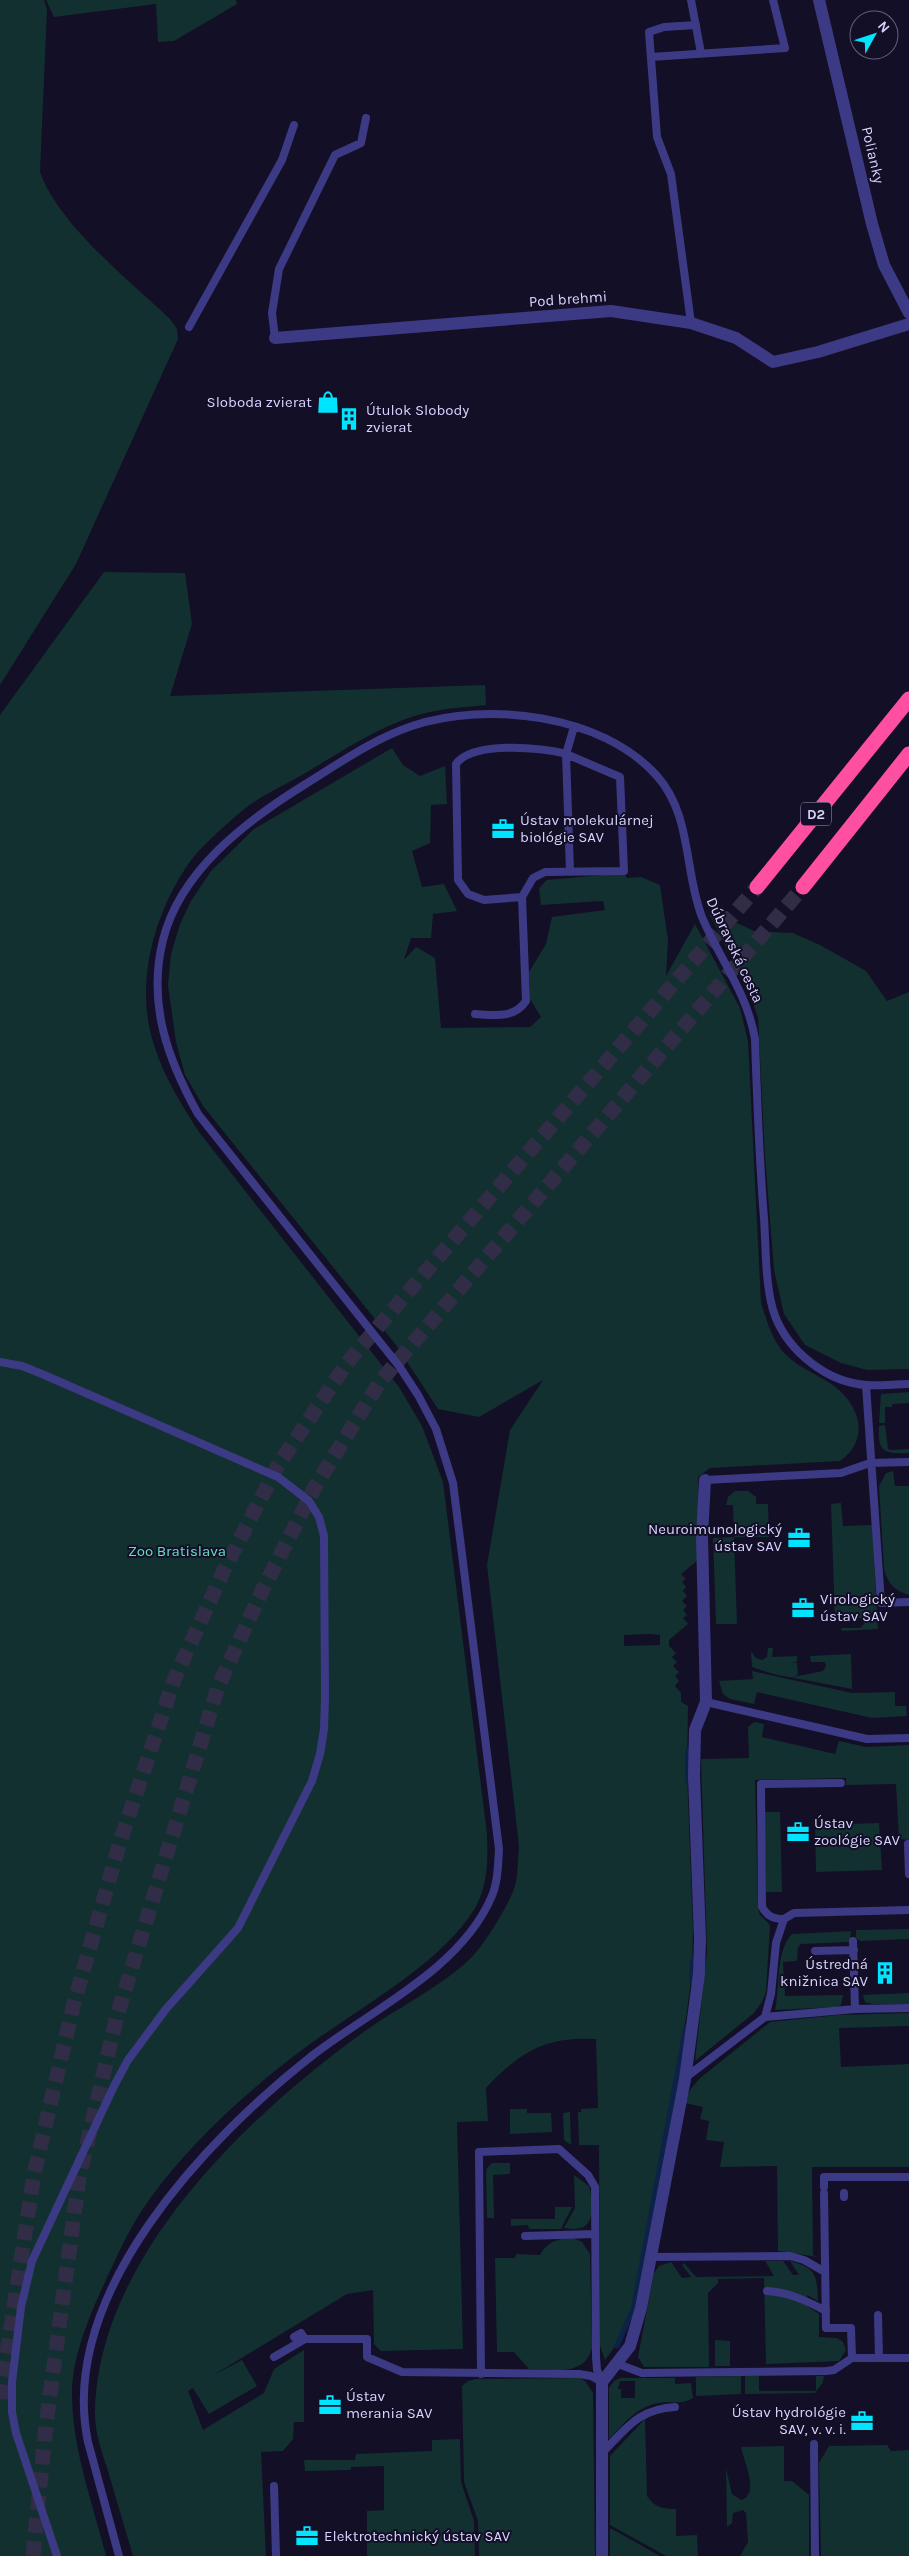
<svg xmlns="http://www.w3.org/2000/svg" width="909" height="2556" viewBox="0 0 909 2556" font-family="Karla,sans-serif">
	<rect width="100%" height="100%" fill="#130f26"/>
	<path fill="#12302f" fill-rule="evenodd" d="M 0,0 L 44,0 L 47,9 L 40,172 C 59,225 129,280 170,319 L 177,329 L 178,339 L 76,564 L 0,685 Z
		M 46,0 L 236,0 L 237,4 L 174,41 L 158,42 L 156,4 L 54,17 Z
		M 104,572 L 185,573 L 192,624 L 170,696 L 485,685 L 486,705 C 467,707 448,708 430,712 C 383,722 342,752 302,775 C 283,786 260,796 243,810 C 228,823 200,847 189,863 C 154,914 134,984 154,1045 C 164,1077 181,1104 199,1132 L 399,1387 L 422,1426 L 443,1482 L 487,1834 C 488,1859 488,1886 475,1908 C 441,1965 355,2010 302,2050 C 247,2091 189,2144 149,2200 C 128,2229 114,2263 99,2295 C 86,2325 72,2360 72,2394 C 72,2448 93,2504 106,2556 L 0,2556 L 0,715 Z
		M 392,748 L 403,765 L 420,776 L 445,766 L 447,804 L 431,805 L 430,843 L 412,851 L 422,887 L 444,884 L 457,911 L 433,914 L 431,938 L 411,938 L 404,960 L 416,947 L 435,958 L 441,1028 L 530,1027 L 541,1017 L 530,999 L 529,972 L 546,944 L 552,917 L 605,910 L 603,901 L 541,905 L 539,888 L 547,880 L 624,873 L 627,878 L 641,877 L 660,885 L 668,940 L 666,976 L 695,924 L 740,1008 L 748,1041 L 761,1303 C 767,1321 772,1340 785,1354 C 801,1370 823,1376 839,1390 C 863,1412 867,1442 840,1461 L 710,1468 L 698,1477 L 698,1560 L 681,1574 L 686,1579 L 682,1582 L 686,1587 L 683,1591 L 687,1596 L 682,1601 L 687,1606 L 683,1610 L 687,1615 L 683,1618 L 688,1624 L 669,1640 L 669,1646 L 676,1653 L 672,1657 L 677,1662 L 673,1666 L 679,1672 L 675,1676 L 679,1681 L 675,1686 L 681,1693 L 681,1702 L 688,1706 L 687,1772 L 693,1929 L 692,1974 L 686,2018 L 633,2307 L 618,2342 L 605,2360 L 600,2346 L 599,2145 L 579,2145 L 578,2112 L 581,2112 L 581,2109 L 598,2108 L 596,2039 C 545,2036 520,2052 486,2088 L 488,2121 L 457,2122 L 463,2349 L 381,2351 L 374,2344 L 373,2290 L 347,2294 L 212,2376 L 242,2360 L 257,2386 L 209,2414 L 193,2388 L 188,2391 L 203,2430 L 264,2393 L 274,2369 L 304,2350 L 304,2422 L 294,2422 L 293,2439 L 283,2451 L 261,2452 L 266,2556 L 133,2556 C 125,2528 116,2499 108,2471 C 102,2453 95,2433 95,2414 C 96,2259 247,2116 365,2031 C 396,2009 432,1991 461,1967 C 476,1955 487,1938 497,1922 C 504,1910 513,1895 516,1882 C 518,1870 518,1858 519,1846 L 487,1565 L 510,1430 L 543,1380 L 479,1417 L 438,1409 L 396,1345 L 203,1106 L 185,1075 L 176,1042 L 168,985 L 171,954 L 180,924 L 191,901 L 211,871 L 254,829 ZM 650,1634 L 660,1635 L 660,1645 L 624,1646 L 624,1635 Z
		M 723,907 L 733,921 L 754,931 L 793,933 L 820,945 L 866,971 L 887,1001 L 909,992 L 909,1369 L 867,1370 L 841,1363 L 805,1345 L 784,1314 L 774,1270 L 765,1157 L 758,1018 L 752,999 L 710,915 Z
		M 909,1392 L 909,1403 L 892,1404 L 892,1407 L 885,1407 L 885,1423 L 879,1423 L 881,1394 Z
		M 885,1425 L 888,1449 L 891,1450 L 909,1449 L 909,1453 C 885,1454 877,1452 879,1426 Z
		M 893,1471 L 895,1486 L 909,1486 L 909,1595 C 894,1590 888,1584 884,1569 L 879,1486 L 886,1473 Z
		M 735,1491 L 748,1491 L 756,1497 L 756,1504 L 768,1504 L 769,1537 L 734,1537 L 737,1624 L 716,1624 L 713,1538 L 734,1537 L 733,1505 L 726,1505 L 728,1497 Z
		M 841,1503 L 843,1526 L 872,1525 L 878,1629 L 842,1631 L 841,1628 L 860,1628 L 864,1624 L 864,1621 L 861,1618 L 835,1619 L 831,1504 Z
		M 768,1648 L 773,1648 L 772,1657 L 797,1656 L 797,1662 L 792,1662 L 797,1663 L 798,1675 L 793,1677 L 823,1671 L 826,1666 L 825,1662 L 811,1662 L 810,1656 L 851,1654 L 852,1689 L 773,1674 L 752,1667 L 751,1651 L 756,1658 L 762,1660 L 767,1657 Z
		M 752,1671 L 852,1693 L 895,1692 L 895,1706 L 906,1706 L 907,1716 L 872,1718 L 757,1692 L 754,1704 L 730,1699 L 723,1694 L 719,1681 L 753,1679 Z
		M 754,1722 L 764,1724 L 762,1737 L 835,1754 L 839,1741 L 866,1747 L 909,1745 L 909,1840 L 899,1839 L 896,1784 L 846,1785 L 846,1778 L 755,1780 L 758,1908 L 760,1915 L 770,1925 L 766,1992 L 762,2002 L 754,2013 L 695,2061 L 707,1953 L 701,1759 L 749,1758 L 748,1727 Z
		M 764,1812 L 780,1812 L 782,1892 L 766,1892 Z
		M 879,1823 L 882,1870 L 816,1872 L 815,1825 Z
		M 909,1929 L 909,1939 L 860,1941 L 856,1938 L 856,1930 Z
		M 851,1931 L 850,1942 L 801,1944 L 798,1947 L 797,1961 L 783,1962 L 785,1996 L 843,1995 L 841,2005 L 837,2007 L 775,2010 C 780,1987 775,1952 792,1934 Z
		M 909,1993 L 909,2004 L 872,2004 L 865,2002 L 863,1995 Z
		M 909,2013 L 909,2026 L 839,2028 L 841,2067 L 909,2064 L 909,2167 L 812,2167 L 813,2255 L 818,2257 L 778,2251 L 777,2166 L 720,2167 L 724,2142 L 706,2140 L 709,2121 L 700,2119 L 703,2107 L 685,2103 L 690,2090 L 699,2079 L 770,2022 L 838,2015 Z
		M 510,2109 L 527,2109 L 527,2113 L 551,2113 L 552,2132 L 510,2134 Z
		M 570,2112 L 571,2145 L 564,2140 L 563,2113 Z
		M 492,2163 L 510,2163 L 510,2174 L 493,2175 L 494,2218 L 487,2218 L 486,2173 L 487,2168 Z
		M 574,2175 L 589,2186 C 592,2196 595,2220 585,2226 C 579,2230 571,2229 564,2228 L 575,2208 Z
		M 555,2207 L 572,2207 L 561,2229 L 529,2229 L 528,2225 L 511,2226 L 511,2219 L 555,2219 Z
		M 573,2238 L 582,2242 L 590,2254 L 592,2348 C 584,2377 554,2369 529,2369 L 514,2352 L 497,2352 L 495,2258 L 515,2258 L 516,2254 L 540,2255 C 548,2241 557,2239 573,2238 Z
		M 765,2261 L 783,2261 L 793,2275 L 799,2275 L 790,2261 C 817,2268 817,2276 818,2301 L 807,2295 L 807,2306 L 819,2314 L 819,2337 L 837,2338 L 843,2342 L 846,2350 L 839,2361 L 766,2364 L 764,2278 L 718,2279 L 718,2283 L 708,2293 L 709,2367 L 644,2367 L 638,2357 L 654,2273 L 659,2266 L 671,2262 L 682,2278 L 691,2277 L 682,2265 L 684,2263 L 696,2277 L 774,2276 Z
		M 715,2340 L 730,2341 L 730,2366 L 715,2366 Z
		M 741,2376 L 741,2394 L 696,2396 L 696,2377 Z
		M 745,2376 L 759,2376 L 759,2391 L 816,2391 L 816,2376 L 824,2376 L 823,2382 L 815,2393 L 745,2394 Z
		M 579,2378 L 585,2381 L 593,2393 L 595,2556 L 479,2556 L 478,2521 L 464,2482 L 462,2386 L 468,2381 L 476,2379 Z
		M 620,2378 L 675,2378 L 675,2384 L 691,2383 L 693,2398 C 683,2405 670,2401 659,2403 C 637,2406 624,2424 609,2439 L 609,2388 L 614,2381 ZM 620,2381 L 635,2381 L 635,2398 L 621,2398 L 621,2389 L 618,2389 Z
		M 645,2419 L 647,2496 C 654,2507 663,2509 676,2509 L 676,2536 L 697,2535 L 698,2556 L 666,2556 L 610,2525 L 610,2456 Z
		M 460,2439 L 461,2482 L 474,2521 L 475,2556 L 367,2556 L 367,2511 L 384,2510 L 384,2466 L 351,2467 L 351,2470 L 305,2471 L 304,2460 L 355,2460 L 356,2454 L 432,2451 L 432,2440 Z
		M 887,2445 L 891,2451 L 909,2450 L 909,2556 L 821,2556 L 819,2463 L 829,2446 Z
		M 784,2446 L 784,2481 L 792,2481 L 809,2495 L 809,2556 L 740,2556 L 748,2542 L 746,2513 L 743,2510 L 733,2513 L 732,2523 L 727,2527 L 726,2468 L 732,2494 L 741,2500 C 760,2494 744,2462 741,2447 Z
		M 610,2529 L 612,2529 L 660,2556 L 610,2556 Z"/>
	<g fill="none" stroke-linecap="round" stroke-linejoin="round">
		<path stroke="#0c2248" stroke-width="5.5" d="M 688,1751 L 688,1781
			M 692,1981 L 693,1960
			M 617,2346 L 634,2307 L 686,2027"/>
		<path stroke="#312d47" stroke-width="15" stroke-dasharray="15 8" stroke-linecap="butt" d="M 0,2399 L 34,2174 L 74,2003 L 120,1842 L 174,1680 L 224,1570 L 277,1467 L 347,1363 L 757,887
			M 33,2556 L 46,2425 L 79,2178 L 117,2016 L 218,1687 L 262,1591 L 315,1487 L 379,1383 L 803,887"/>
		<path stroke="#3d3a85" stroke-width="8" d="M 691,0 L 701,53
			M 651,57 L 785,48 L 773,0
			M 691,323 L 671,174 L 657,137 L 649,32 L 664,27 L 696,25
			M 189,327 L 282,160 L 294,125
			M 275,338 L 272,313 L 279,269 L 335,155 L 361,143 L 366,118
			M 570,871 L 566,754 C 541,747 472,741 456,764 L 458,880 L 468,894 L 484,900 L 522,897 L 533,878 L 545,872 L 624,871 L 620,777 L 566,754 L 574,727
			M 475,1014 C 494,1015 514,1019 526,1001 L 522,897
			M 0,1362 L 22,1366 L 42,1374 L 278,1477 L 309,1501 L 319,1517 L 324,1536 L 325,1697 L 324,1729 L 320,1754 L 312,1781 L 238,1928 L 166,2009 L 128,2060 L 114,2086 L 32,2261 L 21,2307 L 12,2382 L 12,2412 L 16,2433 L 57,2556
			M 866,1385 L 881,1603 L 909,1602
			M 705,1480 L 841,1473 L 870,1463 L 909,1462
			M 706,1702 L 867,1739 L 909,1738
			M 908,1844 L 909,1874
			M 784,1919 C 774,1919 768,1917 762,1907 L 761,1784 L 841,1783
			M 853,1941 L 855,2009
			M 815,1951 L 854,1950
			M 765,2017 L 771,1994 L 776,1943 L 784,1919 L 794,1913 L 909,1910
			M 685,2078 L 765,2017 L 855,2009 L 909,2008
			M 824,2187 L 824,2177 L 909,2177
			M 824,2193 L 826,2328 L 851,2328 L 852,2358
			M 844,2193 L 844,2197
			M 525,2236 L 595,2234
			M 650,2257 L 790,2256 L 804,2260 L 825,2272
			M 767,2291 C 788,2292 807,2301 826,2311
			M 878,2315 L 879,2358
			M 294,2337 L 301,2333 L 305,2339
			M 274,2357 L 305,2339 L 367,2339 L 367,2357 L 402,2372 L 579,2374 L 591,2376 L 602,2382
			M 618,2364 L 642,2373 L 826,2371 L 834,2370 L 852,2358 L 909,2358
			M 481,2374 L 479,2152 L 559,2149 L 588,2175 L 595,2187 L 596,2357 L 597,2370 L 602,2382
			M 814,2444 L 815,2556
			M 602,2453 C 626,2429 638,2409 675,2407
			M 274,2486 L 276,2556
			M 119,2556 L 88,2442 C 57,2294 207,2138 313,2055 C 373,2009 460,1969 491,1898 C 498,1883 498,1865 499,1849 L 453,1483 L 436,1429 L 418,1395 L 399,1366 L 198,1114 C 168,1060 147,1004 163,940 C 180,871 246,821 304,785 C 338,764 373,739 412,726 C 487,701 602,714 657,776 C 692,815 684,871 702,917 C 720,960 747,992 755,1039 C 757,1099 759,1158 764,1218 C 766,1247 765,1289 775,1316 C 789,1352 828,1383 867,1385 C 881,1386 895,1384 909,1384"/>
		<path stroke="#3d3a85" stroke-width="12" d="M 819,0 L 872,224 L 884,265 L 909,313
			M 275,338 L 611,311 L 691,323 L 736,338 L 773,362 L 818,352 L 909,324
			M 602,2556 L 602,2382 L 630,2346 L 641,2308 L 685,2079 L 699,1974 L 700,1939 L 694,1776 L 695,1730 L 706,1702 L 702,1536 L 705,1480"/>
		<path stroke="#ff4fa3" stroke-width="15" d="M 757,887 L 909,699
			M 803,887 L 909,754"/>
	</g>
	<defs>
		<symbol id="shop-bare" viewBox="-9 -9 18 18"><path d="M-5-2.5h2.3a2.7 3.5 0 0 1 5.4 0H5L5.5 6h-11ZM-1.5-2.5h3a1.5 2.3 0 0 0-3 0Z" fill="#00e5ff" stroke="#130f26" stroke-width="2.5" paint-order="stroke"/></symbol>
		<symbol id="building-bare" viewBox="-9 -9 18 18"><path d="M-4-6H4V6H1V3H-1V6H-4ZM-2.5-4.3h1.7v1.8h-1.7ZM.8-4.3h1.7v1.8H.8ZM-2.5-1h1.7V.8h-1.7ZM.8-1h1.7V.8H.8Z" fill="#00e5ff" stroke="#130f26" stroke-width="2.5" paint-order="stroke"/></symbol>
		<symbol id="office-bare" viewBox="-9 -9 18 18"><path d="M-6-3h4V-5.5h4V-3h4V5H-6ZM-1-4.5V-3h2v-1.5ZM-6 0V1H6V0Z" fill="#00e5ff" stroke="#130f26" stroke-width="2.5" paint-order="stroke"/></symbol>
	</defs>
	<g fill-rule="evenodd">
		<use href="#shop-bare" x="312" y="386" width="32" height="32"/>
		<use href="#building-bare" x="333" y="403" width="32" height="32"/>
		<use href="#office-bare" x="487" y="813" width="32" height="32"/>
		<use href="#office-bare" x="783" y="1522" width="32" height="32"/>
		<use href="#office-bare" x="787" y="1592" width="32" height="32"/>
		<use href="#office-bare" x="782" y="1816" width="32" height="32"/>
		<use href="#building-bare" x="869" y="1957" width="32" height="32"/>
		<use href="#office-bare" x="314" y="2389" width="32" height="32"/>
		<use href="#office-bare" x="846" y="2405" width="32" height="32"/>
		<use href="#office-bare" x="291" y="2520" width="32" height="32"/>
	</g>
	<g text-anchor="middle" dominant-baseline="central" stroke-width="4" stroke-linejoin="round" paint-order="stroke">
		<rect fill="#130f26" stroke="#9e99be" stroke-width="1" x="801" y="802.5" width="30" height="23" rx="4"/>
		<g font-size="14" font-weight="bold" fill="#d9d4ff">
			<text x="816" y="814">D2</text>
		</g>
		<g font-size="15" fill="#d9d4ff" stroke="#130f26">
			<text transform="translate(873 155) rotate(77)">Polianky</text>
			<text transform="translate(568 299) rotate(-4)">Pod brehmi</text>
			<text transform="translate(735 950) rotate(65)">Dúbravská cesta</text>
		</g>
		<g font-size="15" fill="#d9d4ff" stroke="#130f26" text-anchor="start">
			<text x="312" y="402" text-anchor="end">Sloboda zvierat</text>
			<text x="366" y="410">Útulok Slobody<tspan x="366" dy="17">zvierat</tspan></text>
			<text x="520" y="820">Ústav molekulárnej<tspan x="520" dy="17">biológie SAV</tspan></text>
			<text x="782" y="1529" text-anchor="end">Neuroimunologický<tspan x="782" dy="17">ústav SAV</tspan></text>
			<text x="820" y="1599">Virologický<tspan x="820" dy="17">ústav SAV</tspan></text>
			<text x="814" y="1823">Ústav<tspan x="814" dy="17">zoológie SAV</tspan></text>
			<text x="868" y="1964" text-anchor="end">Ústredná<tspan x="868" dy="17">knižnica SAV</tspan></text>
			<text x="346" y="2396">Ústav<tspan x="346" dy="17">merania SAV</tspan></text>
			<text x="846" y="2412" text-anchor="end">Ústav hydrológie<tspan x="846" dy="17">SAV, v. v. i.</tspan></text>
			<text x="324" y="2536">Elektrotechnický ústav SAV</text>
		</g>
		<g font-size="15" fill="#5fe0c0" stroke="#130f26">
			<text x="177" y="1551">Zoo Bratislava</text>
		</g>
	</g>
	<g transform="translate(874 35) rotate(50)"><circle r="24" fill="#130f26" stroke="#625e7d"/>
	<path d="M0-4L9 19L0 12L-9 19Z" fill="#00e5ff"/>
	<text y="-8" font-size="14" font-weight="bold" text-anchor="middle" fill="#d9d4ff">N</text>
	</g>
</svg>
